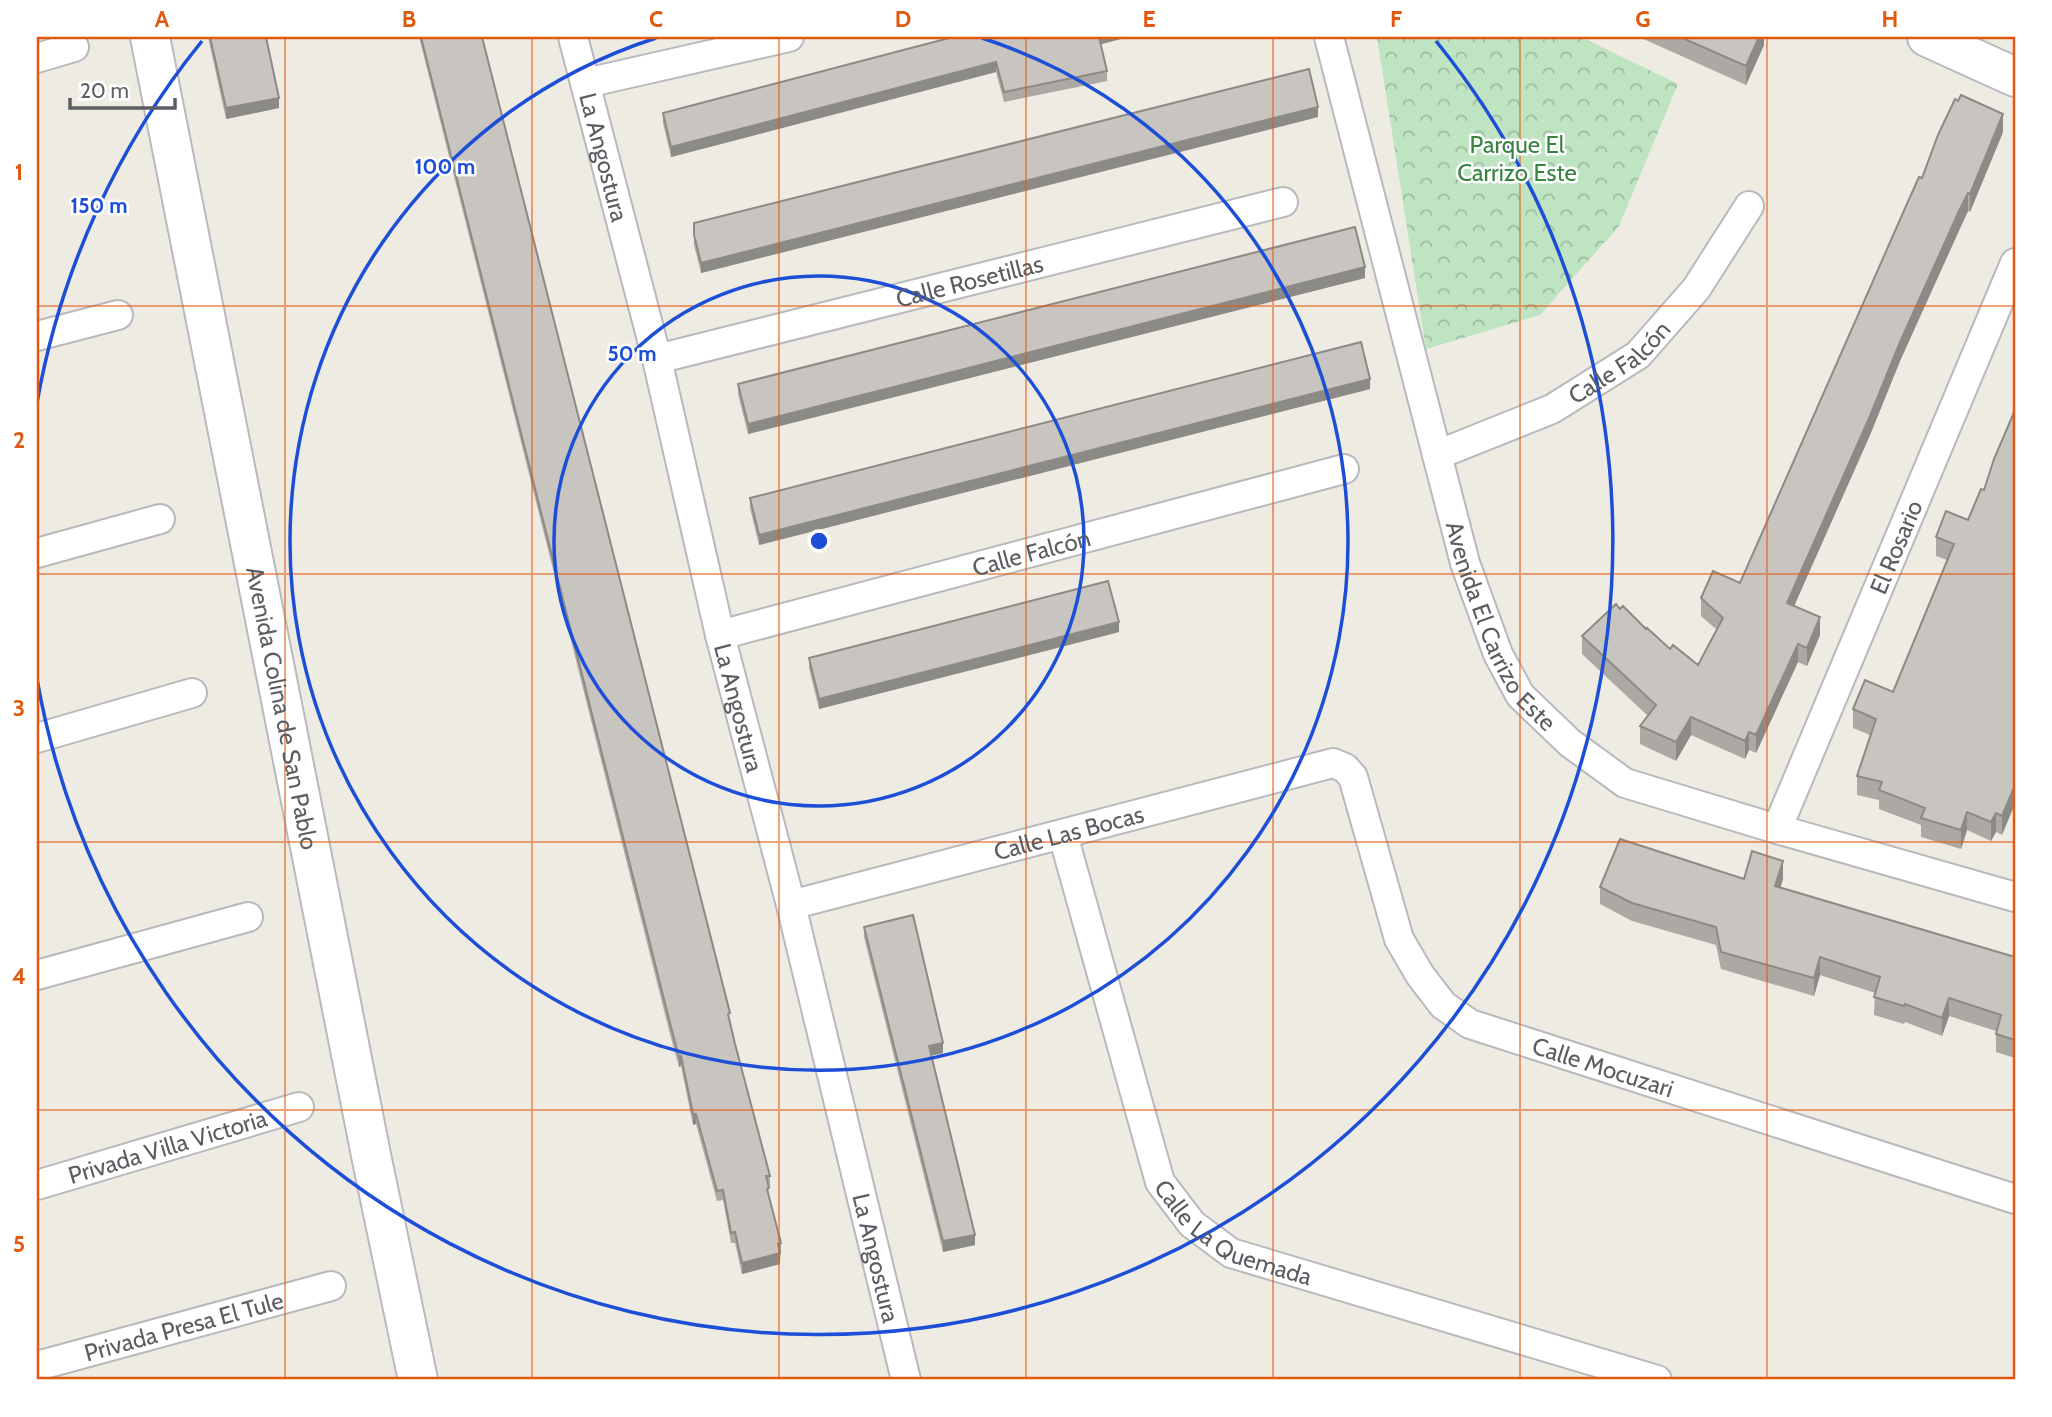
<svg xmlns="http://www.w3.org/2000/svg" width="2052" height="1417" viewBox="0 0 2052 1417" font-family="Cabin,sans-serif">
	<defs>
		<pattern id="park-crowns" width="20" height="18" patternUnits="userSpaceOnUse" patternTransform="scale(1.75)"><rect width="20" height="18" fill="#bfe4c2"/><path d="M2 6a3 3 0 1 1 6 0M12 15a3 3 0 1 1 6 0" fill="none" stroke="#9ebca1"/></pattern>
	</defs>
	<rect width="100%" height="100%" fill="#edebe2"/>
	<path fill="url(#park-crowns)" d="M 1377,37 L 1581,37 L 1678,84 L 1619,226 L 1540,315 L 1426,349 Z"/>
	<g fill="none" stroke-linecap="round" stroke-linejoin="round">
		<defs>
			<g id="street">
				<path id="s1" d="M 573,37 L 657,359 L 720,635 L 791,905 L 906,1380"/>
				<path id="s2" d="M 1329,37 L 1465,563 L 1498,654 L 1520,695 L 1570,743 L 1625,783 L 1777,829 L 2015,897"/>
				<path d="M 37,58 L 74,47"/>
				<path d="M 586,83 L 789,37"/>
				<path d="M 37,336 L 118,315"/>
				<path id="s3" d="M 657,359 L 1283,202"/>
				<path id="s4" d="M 1437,455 L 1552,409 L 1638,355 L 1696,289 L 1749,206"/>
				<path d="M 37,553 L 160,519"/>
				<path id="s5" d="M 720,635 L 1344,469"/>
				<path d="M 37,738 L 192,693"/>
				<path id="s6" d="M 1777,829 L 2015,263"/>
				<path id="s7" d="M 1063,835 L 1160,1182 L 1192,1224 L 1231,1253 L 1657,1380"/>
				<path id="s8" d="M 791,905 L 1333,763 L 1345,768 L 1353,777 L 1399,939 L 1420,975 L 1443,1005 L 1470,1024 L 2015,1199"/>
				<path d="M 37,975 L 248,917"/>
				<path id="s9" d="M 37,1185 L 299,1107"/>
				<path id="s10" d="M 37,1366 L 331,1286"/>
			</g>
			<g id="secondary">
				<path id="s11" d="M 150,37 L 371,1155 L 418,1380"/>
				<path d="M 1927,37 L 2015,77"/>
			</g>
		</defs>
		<use href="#street" stroke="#b8b9be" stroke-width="32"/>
		<use href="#secondary" stroke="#b8bac0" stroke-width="42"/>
		<use href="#street" stroke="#fff" stroke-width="28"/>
		<use href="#secondary" stroke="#fff" stroke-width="38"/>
	</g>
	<path fill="#aca9a5" d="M 208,37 L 266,37 L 279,108 L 226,119 Z
		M 419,37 L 482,37 L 735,1044 L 770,1176 L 770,1186 L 768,1186 L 769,1197 L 781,1254 L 780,1254 L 780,1264 L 742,1274 L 735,1243 L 731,1243 L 723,1200 L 717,1201 L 696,1124 L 693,1125 L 681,1066 L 679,1067 L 671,1038 Z
		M 1639,37 L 1764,37 L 1764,45 L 1746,85 Z
		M 1101,44 L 1107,71 L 1107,81 L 1004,102 L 996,72 L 671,157 L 663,123 L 663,113 Z
		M 1318,117 L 701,273 L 694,245 L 694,223 Z
		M 2003,132 L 1970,212 L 1968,211 L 1959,229 L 1900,361 L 1870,435 L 1794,606 L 1820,635 L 1807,666 L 1798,662 L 1756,753 L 1749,750 L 1745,759 L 1691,735 L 1676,761 L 1640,744 L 1640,726 L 1648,716 L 1582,654 L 1582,636 L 1620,609 L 1670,649 L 1698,665 L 1717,630 L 1701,616 L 1701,598 L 1740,583 L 1922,178 Z
		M 1365,278 L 748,434 L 738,394 L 738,384 Z
		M 1370,389 L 759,545 L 750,508 L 750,498 Z
		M 2015,410 L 2002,835 L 1996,832 L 1991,841 L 1967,830 L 1961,849 L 1921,837 L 1921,825 L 1879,809 L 1879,800 L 1857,795 L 1857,776 L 1870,735 L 1853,728 L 1853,709 L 1893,692 L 1947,560 L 1936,556 L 1936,537 L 1968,520 L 1984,490 Z
		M 1119,632 L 819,709 L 809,668 L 809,658 Z
		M 1744,879 L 1783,879 L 1780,888 L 2015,957 L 2015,1058 L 1996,1052 L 1996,1031 L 1949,1016 L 1942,1036 L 1905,1022 L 1904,1024 L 1874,1015 L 1875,993 L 1820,975 L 1814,996 L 1721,969 L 1716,945 L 1632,921 L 1600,904 L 1600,887 Z
		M 864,927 L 943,1053 L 931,1056 L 975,1245 L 943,1252 L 864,937 Z"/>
	<path fill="#8c8a86" d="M 1098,37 L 1129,37 L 1098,45 Z
		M 1759,37 L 1764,37 L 1764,45 L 1746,85 L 1746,66 Z
		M 996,62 L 996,72 L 671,157 L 671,147 Z
		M 279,98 L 279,108 L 226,119 L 226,108 Z
		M 1318,107 L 1318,117 L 701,273 L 701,263 Z
		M 2003,114 L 2003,132 L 1970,212 L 1970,194 Z
		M 1968,193 L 1968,211 L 1900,361 L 1870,435 L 1787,622 L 1787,603 L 1900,342 Z
		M 1365,267 L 1365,278 L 748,434 L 748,424 Z
		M 1370,379 L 1370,389 L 759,545 L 759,535 Z
		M 1820,617 L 1820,635 L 1807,666 L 1807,648 Z
		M 1119,622 L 1119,632 L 819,709 L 819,699 Z
		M 1798,644 L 1798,662 L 1756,753 L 1756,735 Z
		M 1691,717 L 1691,735 L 1676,761 L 1676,742 Z
		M 1749,732 L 1749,750 L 1745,759 L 1745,741 Z
		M 2015,785 L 2015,804 L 2002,835 L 2002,816 Z
		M 1967,812 L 1967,830 L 1961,849 L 1961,830 Z
		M 1996,813 L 1996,832 L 1991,841 L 1991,822 Z
		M 1783,861 L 1783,879 L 1775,904 L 1775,886 Z
		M 1820,957 L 1820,975 L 1814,996 L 1814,978 Z
		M 1949,998 L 1949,1016 L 1942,1036 L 1942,1018 Z
		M 943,1043 L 943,1053 L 929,1056 L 929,1046 Z
		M 681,1056 L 681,1066 L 679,1067 L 679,1057 Z
		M 693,1114 L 696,1114 L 696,1124 L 693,1125 Z
		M 975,1235 L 975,1245 L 943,1252 L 943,1241 Z
		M 781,1243 L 780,1264 L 742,1274 L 742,1263 Z"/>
	<path fill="#c8c5c0" stroke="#8c8a86" stroke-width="2" d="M 210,37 L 266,37 L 279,98 L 226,108 Z
		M 421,37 L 482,37 L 730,1013 L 728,1014 L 735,1044 L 770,1176 L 766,1176 L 769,1188 L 767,1189 L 781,1243 L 778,1244 L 780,1253 L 742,1263 L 735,1232 L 731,1233 L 723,1190 L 717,1191 L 696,1114 L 693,1114 L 681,1056 L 679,1057 L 671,1027 Z
		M 953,37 L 1099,37 L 1107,71 L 1004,92 L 996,62 L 671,147 L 663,113 Z
		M 1680,37 L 1759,37 L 1746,66 Z
		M 1309,69 L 1318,107 L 701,263 L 694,235 L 694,223 Z
		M 1961,95 L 2003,114 L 1970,194 L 1968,193 L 1959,211 L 1900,342 L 1870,416 L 1787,603 L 1820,617 L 1807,648 L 1798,644 L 1756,735 L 1749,732 L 1745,741 L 1691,717 L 1676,742 L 1640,726 L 1656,705 L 1582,636 L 1616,604 L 1620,609 L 1623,606 L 1646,629 L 1647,628 L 1670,649 L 1673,645 L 1698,665 L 1723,618 L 1701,598 L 1713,571 L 1740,583 L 1906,206 L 1919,177 L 1922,178 L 1938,135 L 1955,99 L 1958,101 Z
		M 1355,227 L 1365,267 L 748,424 L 738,384 Z
		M 1361,342 L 1370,379 L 759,535 L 750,498 Z
		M 2015,410 L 2015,785 L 2002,816 L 1996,813 L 1991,822 L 1967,812 L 1961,830 L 1921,818 L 1925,808 L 1879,790 L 1882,782 L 1857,776 L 1876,719 L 1853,709 L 1865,680 L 1893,692 L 1954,544 L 1936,537 L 1946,511 L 1968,520 L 1981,489 L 1984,490 L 1994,459 Z
		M 1108,581 L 1119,622 L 819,699 L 809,658 Z
		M 1620,839 L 1744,879 L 1752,851 L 1783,861 L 1775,886 L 2015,957 L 2015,1040 L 1996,1034 L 2001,1015 L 1949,998 L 1942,1018 L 1905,1004 L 1904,1006 L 1874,997 L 1880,977 L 1820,957 L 1814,978 L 1721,952 L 1716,927 L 1632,903 L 1600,887 Z
		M 913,915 L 943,1043 L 929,1046 L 975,1235 L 943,1241 L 864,927 Z"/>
	<path fill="none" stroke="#e15910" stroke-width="2" stroke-opacity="0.55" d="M 285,37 L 285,1380M 532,37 L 532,1380M 779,37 L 779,1380M 1026,37 L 1026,1380M 1273,37 L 1273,1380M 1520,37 L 1520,1380M 1767,37 L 1767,1380M 37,306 L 2015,306M 37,574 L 2015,574M 37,842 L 2015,842M 37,1110 L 2015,1110"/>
	<g fill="none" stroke="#1d4ed8" stroke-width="3.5">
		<circle cx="819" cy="541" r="265"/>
		<path d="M982 38A529 529 0 1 1 656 38"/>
		<path d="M37 403A794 794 0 0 1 202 41M1436 41A794 794 0 1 1 37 679"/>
	</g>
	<g text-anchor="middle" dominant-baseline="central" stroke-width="5" stroke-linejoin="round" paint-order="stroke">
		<g font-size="24" fill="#388341" stroke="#fff">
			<text x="1517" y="144">Parque El<tspan x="1517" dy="28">Carrizo Este</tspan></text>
		</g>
		<g font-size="24" fill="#5b5d62" stroke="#fff">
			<text stroke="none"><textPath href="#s1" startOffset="124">La Angostura</textPath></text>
			<text stroke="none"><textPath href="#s3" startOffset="322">Calle Rosetillas</textPath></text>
			<text stroke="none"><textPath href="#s4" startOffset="206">Calle Falcón</textPath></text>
			<text stroke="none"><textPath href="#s6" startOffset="306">El Rosario</textPath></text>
			<text stroke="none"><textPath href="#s5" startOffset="322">Calle Falcón</textPath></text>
			<text stroke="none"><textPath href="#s2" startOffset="616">Avenida El Carrizo Este</textPath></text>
			<text stroke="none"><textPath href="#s1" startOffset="691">La Angostura</textPath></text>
			<text stroke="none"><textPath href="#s11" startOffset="684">Avenida Colina de San Pablo</textPath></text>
			<text stroke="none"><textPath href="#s8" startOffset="287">Calle Las Bocas</textPath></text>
			<text stroke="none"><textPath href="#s8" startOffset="1006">Calle Mocuzari</textPath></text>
			<text stroke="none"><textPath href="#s9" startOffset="136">Privada Villa Victoria</textPath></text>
			<text stroke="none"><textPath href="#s7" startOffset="453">Calle La Quemada</textPath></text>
			<text stroke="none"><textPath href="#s1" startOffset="1258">La Angostura</textPath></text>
			<text stroke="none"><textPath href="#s10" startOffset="152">Privada Presa El Tule</textPath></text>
		</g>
	</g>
	<circle cx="819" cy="541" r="10" fill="#1d4ed8" stroke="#fff" stroke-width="3.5"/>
	<g font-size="21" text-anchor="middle" font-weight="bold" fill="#1d4ed8" stroke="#fff" stroke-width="5" stroke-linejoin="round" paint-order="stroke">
		<text x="445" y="174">100 m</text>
		<text x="99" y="213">150 m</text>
		<text x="632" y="361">50 m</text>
	</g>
	<rect width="2052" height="1417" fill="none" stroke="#ffffff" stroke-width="77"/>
	<path d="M70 98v10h105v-10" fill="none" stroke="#5b5d62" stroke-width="3.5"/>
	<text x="80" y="98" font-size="21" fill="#5b5d62" stroke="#ffffff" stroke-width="5" paint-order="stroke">20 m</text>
	<rect x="38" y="38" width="1976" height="1340" fill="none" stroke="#e15910" stroke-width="2.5"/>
	<g font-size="23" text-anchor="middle" font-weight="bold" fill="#e15910">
		<text x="162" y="27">A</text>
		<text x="409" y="27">B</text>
		<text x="656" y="27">C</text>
		<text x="903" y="27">D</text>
		<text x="1149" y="27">E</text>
		<text x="1396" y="27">F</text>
		<text x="1643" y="27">G</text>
		<text x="1890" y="27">H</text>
		<text x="19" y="180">1</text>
		<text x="19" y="448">2</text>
		<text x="19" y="716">3</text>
		<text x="19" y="984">4</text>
		<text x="19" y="1252">5</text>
	</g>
</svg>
